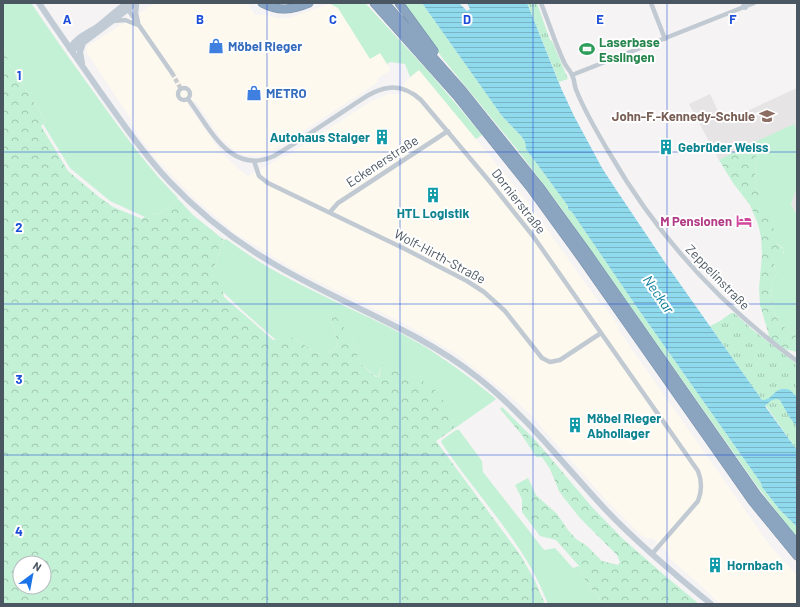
<svg xmlns="http://www.w3.org/2000/svg" width="800" height="607" viewBox="0 0 800 607" font-family="Barlow,sans-serif">
	<defs>
		<pattern id="forest-crowns" width="20" height="18" patternUnits="userSpaceOnUse"><rect width="20" height="18" fill="#c3f1d5"/><path d="M2 6a3 3 0 1 1 6 0M12 15a3 3 0 1 1 6 0" fill="none" stroke="#a0c6b0"/></pattern>
		<pattern id="park-tufts" width="24" height="20" patternUnits="userSpaceOnUse"><rect width="24" height="20" fill="#c3f1d5"/><path d="M3 7l-1-3M5 7V3M7 7l1-3M15 17l-1-3M17 17v-4M19 17l1-3" fill="none" stroke="#a0c6b0"/></pattern>
		<pattern id="water-rules" width="6" height="5" patternUnits="userSpaceOnUse"><rect width="6" height="5" fill="#90daee"/><path d="M0 2.5h6" fill="none" stroke="#78b4c4"/></pattern>
	</defs>
	<rect width="100%" height="100%" fill="#f5f3f3"/>
	<path fill="#fdf9ef" d="M 155,3 L 247,3 L 255,15 L 266,15 L 278,18 L 288,18 L 301,14 L 329,4 L 338,8 L 370,59 L 380,53 L 391,70 L 377,79 L 378,82 L 371,87 L 269,153 L 259,156 L 244,155 L 234,150 L 220,137 L 195,101 L 188,105 L 219,149 L 237,168 L 248,176 L 272,163 L 282,157 L 288,155 L 370,102 L 388,94 L 401,94 L 404,83 L 419,70 L 527,201 L 601,305 L 603,304 L 619,327 L 618,329 L 650,375 L 771,547 L 797,575 L 797,604 L 720,604 L 704,588 L 670,559 L 668,553 L 653,538 L 646,538 L 641,535 L 605,499 L 530,414 L 510,396 L 458,355 L 409,326 L 295,270 L 235,233 L 195,199 L 157,160 L 138,135 L 130,123 L 132,121 L 87,53 L 86,49 L 88,46 Z"/>
	<path fill="#e6e4e5" d="M 797,88 L 797,130 L 794,125 L 719,160 L 689,104 L 710,94 L 723,122 Z
		M 797,187 L 797,216 L 791,204 Z"/>
	<path fill="#c3f1d5" d="M 3,3 L 31,3 C 56,40 82,76 108,112 C 130,142 151,171 177,197 L 178,199 L 157,215 L 150,212 L 145,217 L 110,201 L 70,168 L 43,124 L 46,121 L 9,64 L 3,44 Z
		M 329,3 L 365,3 L 367,5 L 429,72 L 482,135 L 476,139 L 419,70 L 410,77 L 405,64 L 390,62 L 387,64 L 380,53 L 370,59 L 338,8 Z
		M 402,3 L 422,3 L 502,116 L 522,137 L 525,142 L 526,149 L 568,206 L 568,209 L 572,211 L 634,303 L 761,483 L 762,487 L 780,510 L 797,527 L 797,538 L 757,486 L 559,205 L 516,148 L 444,60 Z
		M 794,124 L 797,130 L 797,187 L 791,204 L 797,216 L 797,335 C 772,324 772,306 771,282 L 777,274 L 774,264 L 784,252 L 783,248 L 776,242 L 760,204 L 761,194 L 755,187 L 756,156 L 752,152 L 747,152 L 742,148 Z
		M 226,239 C 244,252 263,265 282,275 C 328,300 377,319 422,345 C 448,361 472,379 496,399 L 495,400 L 455,428 L 443,402 L 381,367 L 378,377 L 377,377 L 360,363 L 352,340 L 331,317 L 338,345 L 337,347 L 325,355 L 320,355 L 294,338 L 276,340 L 243,311 L 223,292 L 215,265 L 224,240 Z
		M 456,430 L 459,430 L 482,461 L 483,472 L 544,550 L 555,548 L 573,568 L 579,566 L 585,580 L 603,604 L 548,604 C 525,542 477,497 441,442 L 442,440 Z"/>
	<path fill="url(#forest-crowns)" fill-rule="evenodd" d="M 3,44 L 9,64 L 46,121 L 41,126 L 68,171 L 99,197 L 113,207 L 142,219 L 150,212 L 157,215 L 178,199 L 193,215 L 224,240 L 215,265 L 220,279 L 224,297 L 273,340 L 290,338 L 294,338 L 320,355 L 325,355 L 337,347 L 338,345 L 331,317 L 335,316 L 351,337 L 360,363 L 376,377 L 379,377 L 381,367 L 383,365 C 396,370 425,379 434,389 C 444,397 450,416 455,428 L 436,441 L 521,556 L 535,581 L 545,604 L 3,604 ZM 20,563 L 44,563 L 44,587 L 20,587 Z
		M 742,148 L 747,152 L 753,152 L 756,156 L 755,187 L 762,195 L 760,204 L 769,215 L 775,233 L 776,242 L 784,250 L 782,255 L 774,264 L 777,274 L 771,282 C 772,306 772,324 797,335 L 797,352 L 784,349 L 768,337 L 769,335 L 760,305 L 759,288 L 762,255 L 761,237 L 758,224 L 750,205 L 733,183 L 719,160 Z
		M 502,407 L 537,442 L 591,506 L 622,538 L 663,574 L 699,604 L 603,604 L 585,580 L 579,566 L 556,540 L 540,536 L 522,512 L 522,499 L 515,485 L 528,478 L 536,495 L 557,514 L 568,530 L 576,539 L 587,546 L 602,561 L 618,565 L 620,562 L 617,555 L 580,518 L 564,498 L 559,491 L 550,469 L 542,457 L 536,457 L 522,435 L 500,409 Z"/>
	<path fill="url(#park-tufts)" d="M 527,3 L 537,3 L 550,40 L 552,41 L 568,79 L 559,82 Z
		M 731,313 L 734,313 L 754,331 L 797,364 L 797,450 L 710,326 L 720,321 Z"/>
	<path fill="url(#water-rules)" d="M 422,3 L 459,3 L 467,11 L 470,9 L 467,3 L 527,3 L 561,88 L 574,116 L 602,168 L 615,188 L 666,264 L 762,400 C 775,400 773,385 790,390 L 797,397 L 797,427 L 790,418 L 780,400 C 773,397 770,402 765,406 L 797,450 L 797,527 L 780,510 L 762,487 L 761,483 L 634,303 L 572,212 L 568,209 L 568,206 L 526,149 L 525,142 L 522,137 L 502,116 Z"/>
	<g fill="none" stroke-linecap="round" stroke-linejoin="round">
		<path stroke="#caccce" stroke-width="4.5" stroke-dasharray="4.5 2" stroke-linecap="butt" d="M 172,73 L 181,89"/>
		<defs>
			<path id="highway" d="M 262,3 C 279,12 292,10 309,3
				M 374,3 L 456,95 L 532,190 L 582,259 L 752,501 L 797,556
				M 385,3 L 462,90 L 539,186 L 589,255 L 757,495 L 797,544
				M 399,3 L 434,51"/>
		</defs>
		<use href="#highway" stroke="#7690ad" stroke-width="9"/>
		<path stroke="#c1cad2" stroke-width="4.5" d="M 137,3 L 136,13 L 138,22
			M 541,3 C 549,23 555,43 564,62 C 566,67 570,70 572,75 C 575,80 574,87 577,92 C 586,114 598,134 610,154 C 658,237 719,304 797,361
			M 651,3 L 665,39
			M 127,8 L 172,73
			M 113,21 L 125,20 L 138,25
			M 572,75 L 754,3
			M178 94a6 6 0 1 1 12 0a6 6 0 1 1-12 0Z
			M 188,99 C 210,128 230,176 274,156 C 298,142 321,126 344,111 C 357,103 372,90 388,88 C 401,86 412,92 421,100 L 490,182 L 533,236 L 698,471 C 702,481 702,491 698,501 L 652,554
			M 254,161 L 259,176 L 268,183 L 405,249 L 467,281 L 484,292 L 505,311 L 542,358 L 550,362 L 560,360 L 601,333
			M 330,212 L 338,203 L 448,131"/>
		<path stroke="#c1cbd6" stroke-width="6" d="M 39,3 C 58,32 79,61 99,90 C 121,121 143,153 169,181 C 198,212 232,239 269,261 C 337,303 414,327 477,377 C 526,415 563,464 605,509 C 638,544 674,574 711,604
			M 744,3 L 745,7
			M 70,49 L 74,49 L 80,45 L 136,3
			M 70,49 C 75,38 88,33 97,27 C 107,19 117,10 127,3
			M 82,63 L 80,52 L 83,43"/>
		<use href="#highway" stroke="#8ba5c1" stroke-width="8"/>
	</g>
	<path fill="none" stroke="#1d4ed8" stroke-width="1" stroke-opacity="0.55" d="M 133,3 L 133,604M 267,3 L 267,604M 400,3 L 400,604M 533,3 L 533,604M 667,3 L 667,604M 3,152 L 797,152M 3,304 L 797,304M 3,455 L 797,455"/>
	<defs>
		<symbol id="shop-bare" viewBox="-9 -9 18 18"><path d="M-5-2.5h2.3a2.7 3.5 0 0 1 5.4 0H5L5.5 6h-11ZM-1.5-2.5h3a1.5 2.3 0 0 0-3 0Z" fill="#3f7fe0" stroke="#fff" stroke-width="2.5" paint-order="stroke"/></symbol>
		<symbol id="stadium-bare" viewBox="-9 -9 18 18"><path d="M0-5a6.5 5 0 1 0 0 10a6.5 5 0 1 0 0-10ZM-3.5-1.8h7v3.6h-7Z" fill="#2e9e5b" stroke="#fff" stroke-width="2.5" paint-order="stroke"/></symbol>
		<symbol id="school-bare" viewBox="-9 -9 18 18"><path d="M0-5L7-2L0 1L-7-2ZM-4 1L0 2.5L4 1V4Q0 6-4 4Z" fill="#8d6e63" stroke="#fff" stroke-width="2.5" paint-order="stroke"/></symbol>
		<symbol id="building-bare" viewBox="-9 -9 18 18"><path d="M-4-6H4V6H1V3H-1V6H-4ZM-2.5-4.3h1.7v1.8h-1.7ZM.8-4.3h1.7v1.8H.8ZM-2.5-1h1.7V.8h-1.7ZM.8-1h1.7V.8H.8Z" fill="#0f9aa8" stroke="#fff" stroke-width="2.5" paint-order="stroke"/></symbol>
		<symbol id="hotel-bare" viewBox="-9 -9 18 18"><path d="M-6-4.5h1.5V1H6V5H4.5V3h-9V5H-6ZM-4 0a1.8 1.8 0 1 1 3.6 0ZM.5 0V-2.5h3Q6-2.5 6 0Z" fill="#d1479c" stroke="#fff" stroke-width="2.5" paint-order="stroke"/></symbol>
	</defs>
	<g fill-rule="evenodd">
		<use href="#shop-bare" x="205" y="35" width="22" height="22"/>
		<use href="#stadium-bare" x="576" y="38" width="22" height="22"/>
		<use href="#shop-bare" x="243" y="82" width="22" height="22"/>
		<use href="#school-bare" x="756" y="105" width="22" height="22"/>
		<use href="#building-bare" x="371" y="126" width="22" height="22"/>
		<use href="#building-bare" x="655" y="136" width="22" height="22"/>
		<use href="#building-bare" x="422" y="184" width="22" height="22"/>
		<use href="#hotel-bare" x="733" y="210" width="22" height="22"/>
		<use href="#building-bare" x="564" y="414" width="22" height="22"/>
		<use href="#building-bare" x="704" y="554" width="22" height="22"/>
	</g>
	<g text-anchor="middle" dominant-baseline="central" stroke-width="4" stroke-linejoin="round" paint-order="stroke">
		<g font-size="13" font-weight="bold" fill="#27864d" stroke="#fff" text-anchor="start">
			<text x="599" y="42">Laserbase<tspan x="599" dy="15">Esslingen</tspan></text>
		</g>
		<g font-size="13" font-weight="bold" fill="#366cbe" stroke="#fff" text-anchor="start">
			<text x="228" y="46">Möbel Rieger</text>
			<text x="266" y="93">METRO</text>
		</g>
		<g font-size="13" font-weight="bold" fill="#785e54" stroke="#fff" text-anchor="end">
			<text x="755" y="116">John-F.-Kennedy-Schule</text>
		</g>
		<g font-size="13" font-weight="bold" fill="#0d838f" stroke="#fff" text-anchor="start">
			<text x="370" y="137" text-anchor="end">Autohaus Staiger</text>
			<text x="678" y="147">Gebrüder Weiss</text>
			<text x="433" y="213" text-anchor="middle">HTL Logistik</text>
			<text x="587" y="418">Möbel Rieger<tspan x="587" dy="15">Abhollager</tspan></text>
			<text x="727" y="565">Hornbach</text>
		</g>
		<g font-size="13" fill="#4a5661" stroke="#fff">
			<text transform="translate(382 161) rotate(-33)">Eckenerstraße</text>
			<text transform="translate(519 201) rotate(52)">Dornierstraße</text>
			<text transform="translate(440 256) rotate(28)">Wolf-Hirth-Straße</text>
			<text transform="translate(718 277) rotate(46)">Zeppelinstraße</text>
		</g>
		<g font-size="13" font-weight="bold" fill="#b23c85" stroke="#fff" text-anchor="end">
			<text x="732" y="221">M Pensionen</text>
		</g>
		<g font-size="14" font-style="italic" fill="#0c7c9b" stroke="#fff">
			<text transform="translate(659 294) rotate(55)">Neckar</text>
		</g>
	</g>
	<g font-size="13" text-anchor="middle" font-weight="bold" fill="#1d4ed8" stroke="#fff" stroke-width="4" stroke-linejoin="round" paint-order="stroke">
		<text x="67" y="24">A</text>
		<text x="200" y="24">B</text>
		<text x="333" y="24">C</text>
		<text x="467" y="24">D</text>
		<text x="600" y="24">E</text>
		<text x="733" y="24">F</text>
		<text x="19" y="80">1</text>
		<text x="19" y="232">2</text>
		<text x="19" y="384">3</text>
		<text x="19" y="536">4</text>
	</g>
	<rect width="800" height="607" fill="none" stroke="#4a5661" stroke-width="8"/>
	<g transform="translate(32 575) rotate(32)"><circle r="19" fill="#ffffff" stroke="#b7bbc0"/>
	<path d="M0-3L7 15L0 10L-7 15Z" fill="#1a73e8"/>
	<text y="-6" font-size="11" font-weight="bold" text-anchor="middle" fill="#4a5661">N</text>
	</g>
</svg>
